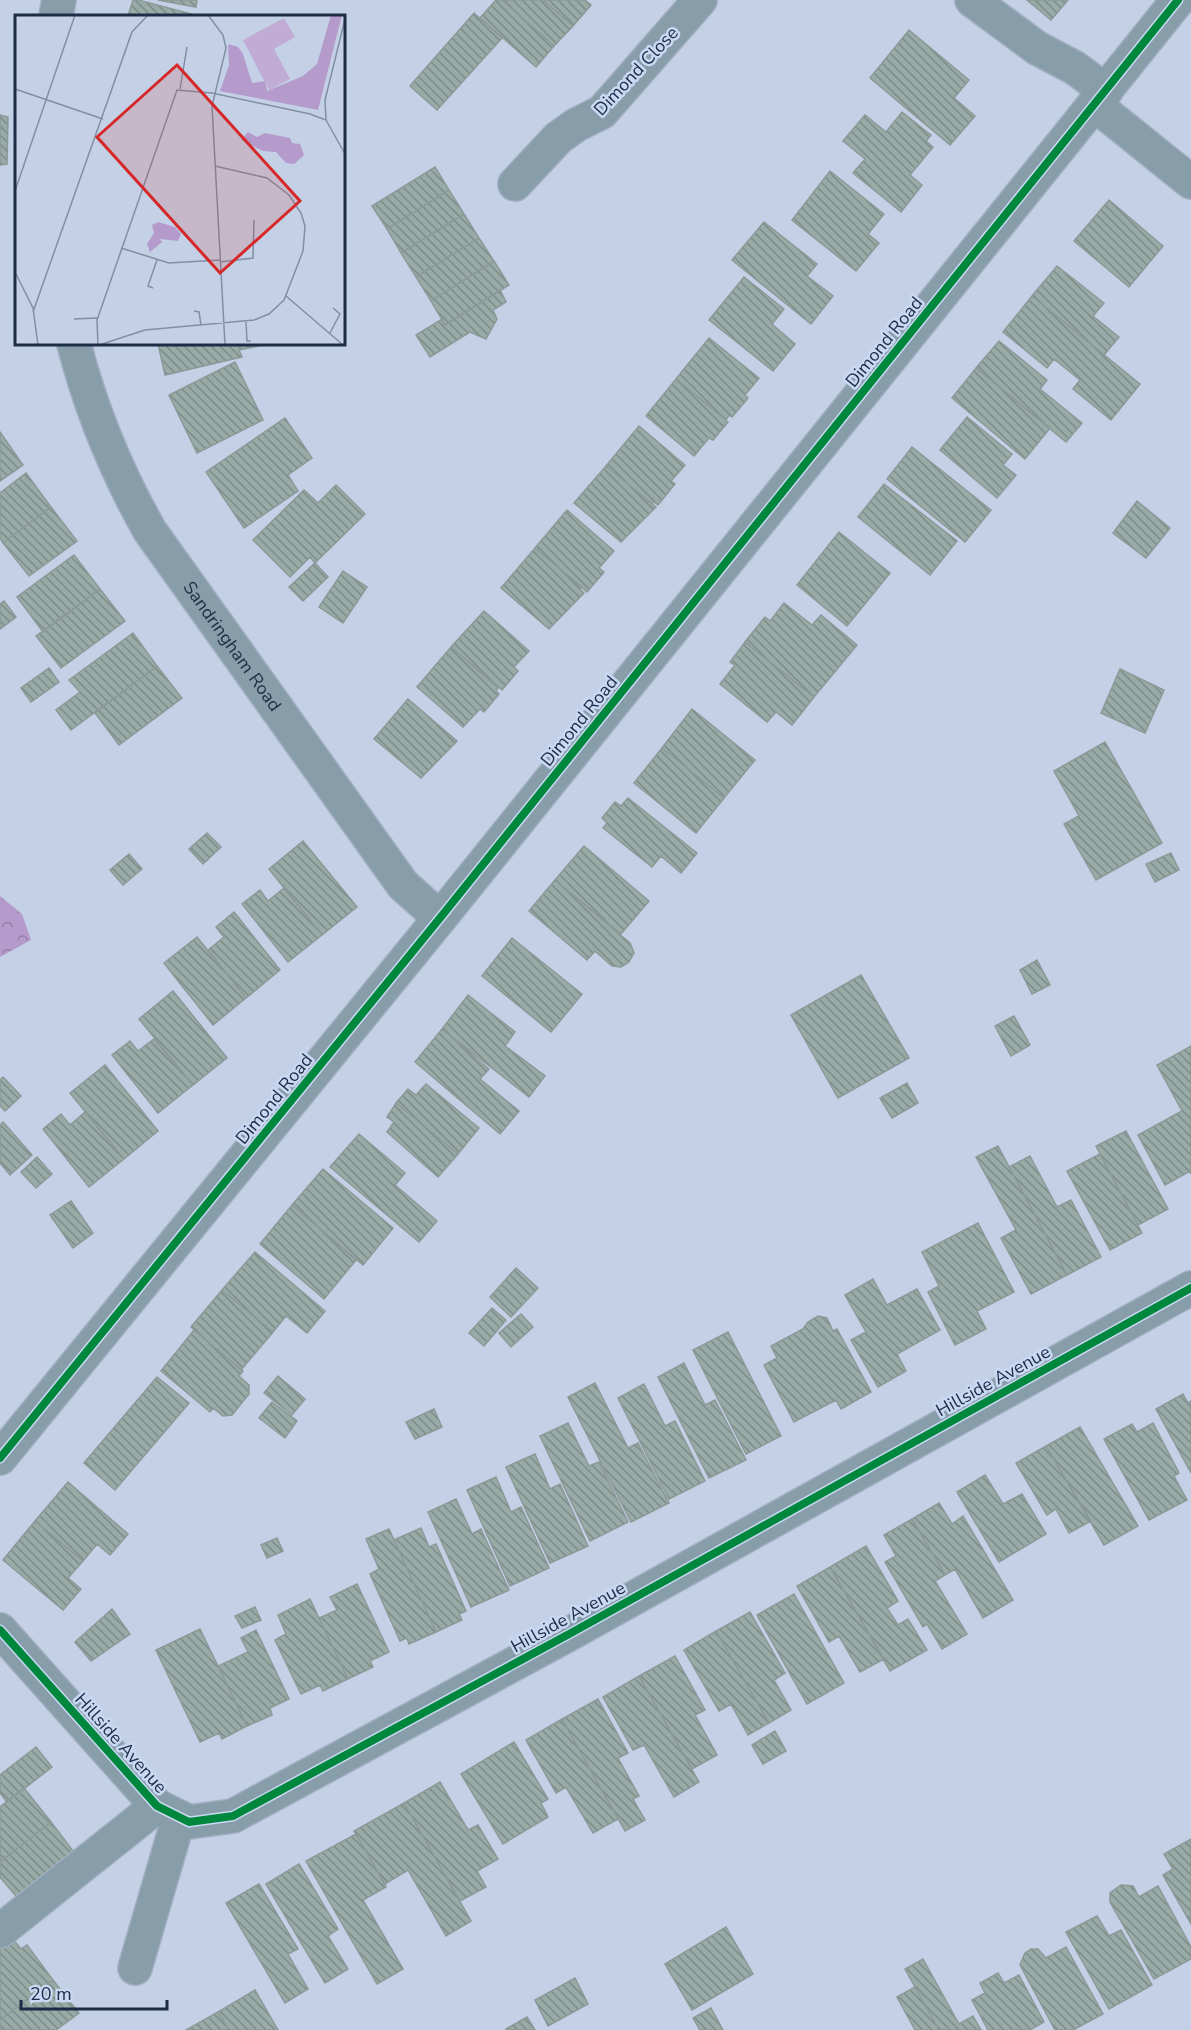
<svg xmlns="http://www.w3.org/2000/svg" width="1191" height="2030" viewBox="0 0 1191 2030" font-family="'Nunito Sans',sans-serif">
	<defs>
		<pattern id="forest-crowns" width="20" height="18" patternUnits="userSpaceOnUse" patternTransform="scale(1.5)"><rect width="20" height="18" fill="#b59bcc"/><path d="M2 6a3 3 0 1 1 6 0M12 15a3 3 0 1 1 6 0" fill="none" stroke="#937fa7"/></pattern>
		<pattern id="building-back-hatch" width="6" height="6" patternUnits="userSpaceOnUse" patternTransform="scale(1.5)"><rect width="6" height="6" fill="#99aba6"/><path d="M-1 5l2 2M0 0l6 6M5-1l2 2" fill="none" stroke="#7c8c89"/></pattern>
	</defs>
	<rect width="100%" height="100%" fill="#c3d0e5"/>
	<path fill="url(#forest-crowns)" d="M 0,896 L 22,914 L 31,940 L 0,957 Z"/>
	<path fill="url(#building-back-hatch)" stroke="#8a9a98" stroke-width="1.5" d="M 133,0 L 138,0 L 199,16 L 128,16 Z
		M 158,0 L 197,0 L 196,7 Z
		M 496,0 L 502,0 L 554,46 L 536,67 L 480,18 Z
		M 502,0 L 543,0 L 573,26 L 554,46 Z
		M 543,0 L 585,0 L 591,5 L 573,26 Z
		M 1027,0 L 1068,0 L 1051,20 Z
		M 474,13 L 502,38 L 437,110 L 410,86 Z
		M 909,30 L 969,80 L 954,98 L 975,116 L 950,145 L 870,78 Z
		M 902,112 L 931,135 L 926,141 L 933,147 L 910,175 L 922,185 L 901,212 L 853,173 L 865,159 L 843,141 L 865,115 L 886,132 Z
		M 0,115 L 8,117 L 7,164 L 0,165 Z
		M 435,167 L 449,190 L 387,229 L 372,206 Z
		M 830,171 L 884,214 L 868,234 L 879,243 L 856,271 L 792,220 Z
		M 449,190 L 464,214 L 401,253 L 387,229 Z
		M 1109,200 L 1163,246 L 1129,287 L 1074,241 Z
		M 464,214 L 479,238 L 416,277 L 401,253 Z
		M 764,222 L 817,264 L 807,276 L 833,296 L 811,324 L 732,260 Z
		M 479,238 L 494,261 L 431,301 L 416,277 Z
		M 494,261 L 509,285 L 445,325 L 431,301 Z
		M 1057,266 L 1104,303 L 1093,316 L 1119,337 L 1104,355 L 1032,296 Z
		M 744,277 L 784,309 L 772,324 L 795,344 L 773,371 L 709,320 Z
		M 500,290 L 506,302 L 493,310 L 497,319 L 486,339 L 470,332 L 430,357 L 416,335 L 442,319 L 445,325 Z
		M 1032,296 L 1140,384 L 1111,420 L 1073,389 L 1080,380 L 1054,359 L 1047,368 L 1003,332 Z
		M 709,338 L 759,378 L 745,395 L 748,398 L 732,417 L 729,415 L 726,420 L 676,379 Z
		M 999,341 L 1047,380 L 1040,389 L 1082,423 L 1066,442 L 976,368 Z
		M 158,344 L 258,344 L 259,346 L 239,350 L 242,357 L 165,375 Z
		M 235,362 L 263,420 L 197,453 L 169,395 Z
		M 976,368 L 1050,428 L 1025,459 L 952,398 Z
		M 676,379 L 728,422 L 713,440 L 709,438 L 694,456 L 646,416 Z
		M 967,417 L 1012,454 L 1003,465 L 1016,475 L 997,498 L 940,450 Z
		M 285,418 L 312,458 L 288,475 L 298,491 L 244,528 L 206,472 Z
		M 639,426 L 685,465 L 671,481 L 675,484 L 658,505 L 654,502 L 652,504 L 606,466 Z
		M 0,432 L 23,465 L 0,481 Z
		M 912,447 L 991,510 L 965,542 L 887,479 Z
		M 606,466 L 656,507 L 621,542 L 574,503 Z
		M 26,473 L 51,507 L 3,543 L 0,538 L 0,493 Z
		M 884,484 L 957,541 L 930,575 L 858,517 Z
		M 336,485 L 365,514 L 315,563 L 310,557 L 290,577 L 253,540 L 304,490 L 318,503 Z
		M 1137,501 L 1170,528 L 1146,558 L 1113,533 Z
		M 51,507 L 77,541 L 29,576 L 3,543 Z
		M 567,510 L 614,551 L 599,568 L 604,572 L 587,592 L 535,548 Z
		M 839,532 L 890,573 L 847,626 L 797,585 Z
		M 535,548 L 582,587 L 580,589 L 584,593 L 549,629 L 501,588 Z
		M 74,555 L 100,589 L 43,632 L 17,597 Z
		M 315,563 L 328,577 L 303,601 L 289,587 Z
		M 343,571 L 367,587 L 343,623 L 319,607 Z
		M 100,589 L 125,621 L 61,668 L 36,636 Z
		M 4,601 L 16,617 L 0,629 L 0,604 Z
		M 784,603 L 812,625 L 821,615 L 857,645 L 814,697 L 745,642 L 765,617 L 770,621 Z
		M 484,611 L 529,651 L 514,667 L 518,671 L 502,690 L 451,647 Z
		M 133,633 L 157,666 L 71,730 L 56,710 L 80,692 L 69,680 Z
		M 745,642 L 814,697 L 792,725 L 776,712 L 767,722 L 720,684 L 735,665 L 730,662 Z
		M 451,647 L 498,688 L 496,691 L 499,694 L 484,712 L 480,709 L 463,727 L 417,687 Z
		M 157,666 L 182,698 L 119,745 L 95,713 Z
		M 49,668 L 59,682 L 31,702 L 21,688 Z
		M 1120,669 L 1164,690 L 1145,733 L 1101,713 Z
		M 408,699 L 457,741 L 421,778 L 374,739 Z
		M 692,709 L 755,760 L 724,798 L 662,748 Z
		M 1105,742 L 1162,843 L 1096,880 L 1064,824 L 1079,816 L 1054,771 Z
		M 662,748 L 724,798 L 696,833 L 634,783 Z
		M 628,798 L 697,853 L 681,873 L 661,856 L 652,867 L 603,828 L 607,823 L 602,818 L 615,802 L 621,806 Z
		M 207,833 L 221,847 L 203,864 L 189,849 Z
		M 303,841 L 357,907 L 322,935 L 269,869 Z
		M 584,846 L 649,901 L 621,934 L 555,880 Z
		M 1171,853 L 1179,870 L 1155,882 L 1146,864 Z
		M 129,854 L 142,869 L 123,885 L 110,870 Z
		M 555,880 L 630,943 L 634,953 L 629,962 L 621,967 L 612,966 L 595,951 L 587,960 L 529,911 Z
		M 284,888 L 322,935 L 288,962 L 242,904 L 260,890 L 268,901 Z
		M 234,912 L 280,970 L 246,998 L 208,950 L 224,937 L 216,927 Z
		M 197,937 L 246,998 L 213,1025 L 164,963 Z
		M 512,938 L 582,994 L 551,1032 L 482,976 Z
		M 1037,960 L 1050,985 L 1032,994 L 1020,970 Z
		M 861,975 L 909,1058 L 838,1098 L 791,1015 Z
		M 173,991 L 227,1058 L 193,1085 L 139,1019 Z
		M 468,995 L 515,1032 L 505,1046 L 545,1076 L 529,1097 L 442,1029 Z
		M 1014,1016 L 1030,1045 L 1011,1056 L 995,1026 Z
		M 442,1029 L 489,1069 L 480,1079 L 519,1111 L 500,1134 L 415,1062 Z
		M 154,1039 L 193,1085 L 158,1113 L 112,1055 L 130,1041 L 138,1051 Z
		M 1191,1046 L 1191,1174 L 1190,1171 L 1165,1185 L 1138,1135 L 1182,1111 L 1157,1065 Z
		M 105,1065 L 158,1131 L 124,1159 L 70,1093 Z
		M 3,1077 L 21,1096 L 5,1111 L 0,1106 L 0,1080 Z
		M 907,1083 L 918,1103 L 892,1118 L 880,1098 Z
		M 426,1084 L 479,1128 L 458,1154 L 396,1103 L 408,1089 L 416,1095 Z
		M 396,1103 L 458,1154 L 438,1177 L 387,1132 L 394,1122 L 387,1117 Z
		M 85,1112 L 124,1159 L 89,1187 L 43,1129 L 61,1114 L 70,1125 Z
		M 3,1122 L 32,1155 L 10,1175 L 0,1163 L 0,1125 Z
		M 1126,1131 L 1168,1209 L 1138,1225 L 1096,1146 Z
		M 359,1134 L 405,1173 L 395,1185 L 437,1221 L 419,1242 L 330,1167 Z
		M 998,1146 L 1067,1275 L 1031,1294 L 1001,1238 L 1016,1230 L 976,1157 Z
		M 1100,1154 L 1142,1233 L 1110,1250 L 1067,1171 Z
		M 1030,1156 L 1057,1207 L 1071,1200 L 1101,1257 L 1067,1275 L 1009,1167 Z
		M 37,1157 L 52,1174 L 36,1188 L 21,1172 Z
		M 323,1169 L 393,1228 L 363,1265 L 292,1205 Z
		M 71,1201 L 93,1233 L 73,1248 L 50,1215 Z
		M 292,1205 L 356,1260 L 324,1299 L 260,1244 Z
		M 978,1223 L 1014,1292 L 977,1311 L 986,1329 L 955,1345 L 928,1292 L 939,1286 L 922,1252 Z
		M 255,1252 L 325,1311 L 307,1333 L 286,1316 L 273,1332 L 222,1290 Z
		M 516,1268 L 538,1288 L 511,1317 L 490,1297 Z
		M 873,1279 L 887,1305 L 917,1289 L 940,1330 L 897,1354 L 906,1371 L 878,1387 L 851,1340 L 866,1332 L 845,1295 Z
		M 222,1290 L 273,1332 L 241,1370 L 191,1327 Z
		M 492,1308 L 506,1320 L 484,1346 L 469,1333 Z
		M 521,1314 L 533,1327 L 511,1347 L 499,1333 Z
		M 818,1316 L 827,1318 L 833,1331 L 837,1329 L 871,1392 L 841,1409 L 836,1400 L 794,1422 L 764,1365 L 777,1358 L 771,1346 L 803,1329 L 808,1322 Z
		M 194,1330 L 243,1371 L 239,1376 L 249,1385 L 249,1394 L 232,1415 L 223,1416 L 213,1408 L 210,1412 L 161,1371 Z
		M 728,1332 L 781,1436 L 746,1454 L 693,1350 Z
		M 684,1363 L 705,1405 L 715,1400 L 746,1460 L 709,1478 L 658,1377 Z
		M 278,1376 L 305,1399 L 292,1415 L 264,1393 Z
		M 157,1377 L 189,1403 L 115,1490 L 84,1463 Z
		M 595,1383 L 628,1448 L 638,1443 L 669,1503 L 631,1522 L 568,1397 Z
		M 644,1384 L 665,1426 L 675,1421 L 705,1481 L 669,1499 L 618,1398 Z
		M 1183,1394 L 1188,1403 L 1191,1401 L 1191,1473 L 1156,1409 Z
		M 272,1402 L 297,1421 L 285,1438 L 259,1418 Z
		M 434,1409 L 442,1427 L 415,1439 L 406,1422 Z
		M 568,1423 L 589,1466 L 599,1462 L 628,1522 L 590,1541 L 540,1436 Z
		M 1153,1423 L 1179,1473 L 1174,1476 L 1187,1500 L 1149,1520 L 1104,1439 L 1132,1424 L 1137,1432 Z
		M 1080,1427 L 1138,1526 L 1104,1545 L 1046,1446 Z
		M 1046,1446 L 1091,1521 L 1069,1533 L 1056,1509 L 1047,1515 L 1016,1463 Z
		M 535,1454 L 550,1489 L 560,1484 L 588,1546 L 550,1563 L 506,1467 Z
		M 985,1475 L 1003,1504 L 1022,1494 L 1046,1534 L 999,1562 L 957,1492 Z
		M 496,1477 L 511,1512 L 521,1507 L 549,1568 L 510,1586 L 467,1490 Z
		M 68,1482 L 128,1534 L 110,1555 L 97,1544 L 83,1561 L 35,1521 Z
		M 456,1499 L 472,1534 L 481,1529 L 509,1590 L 471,1607 L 428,1512 Z
		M 939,1503 L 952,1524 L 963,1516 L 1013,1600 L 983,1618 L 955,1569 L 945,1575 L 912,1519 Z
		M 912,1519 L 945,1575 L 935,1581 L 967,1634 L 942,1649 L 927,1624 L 923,1627 L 885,1562 L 896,1556 L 884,1535 Z
		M 35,1521 L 83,1561 L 68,1578 L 81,1589 L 63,1610 L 3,1560 Z
		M 421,1528 L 429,1547 L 436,1544 L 466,1611 L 459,1614 L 462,1620 L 436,1632 L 394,1540 Z
		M 389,1529 L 436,1632 L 409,1644 L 407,1638 L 400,1641 L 370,1574 L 379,1569 L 366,1539 Z
		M 277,1538 L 283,1551 L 267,1558 L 261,1545 Z
		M 866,1546 L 898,1601 L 887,1608 L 898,1625 L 908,1619 L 927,1650 L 890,1671 L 830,1567 Z
		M 830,1567 L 884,1659 L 860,1672 L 839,1636 L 829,1642 L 797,1586 Z
		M 357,1584 L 389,1652 L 370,1661 L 373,1667 L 348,1679 L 319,1618 L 337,1610 L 330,1597 Z
		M 794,1594 L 844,1683 L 807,1704 L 757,1615 Z
		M 310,1599 L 348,1679 L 323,1691 L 320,1685 L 301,1694 L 275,1640 L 286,1634 L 278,1615 Z
		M 255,1607 L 261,1620 L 242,1628 L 235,1616 Z
		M 112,1609 L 130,1634 L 91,1661 L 75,1642 Z
		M 750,1612 L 785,1673 L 774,1680 L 791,1710 L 769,1723 L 716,1631 Z
		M 200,1629 L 247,1726 L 222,1739 L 219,1733 L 200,1742 L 156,1650 Z
		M 256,1630 L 289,1699 L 270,1708 L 272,1715 L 247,1726 L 218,1666 L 248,1652 L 241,1638 Z
		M 716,1631 L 769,1723 L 748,1735 L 731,1704 L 719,1711 L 684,1650 Z
		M 675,1656 L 705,1710 L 695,1715 L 717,1755 L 692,1769 L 639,1676 Z
		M 639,1676 L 699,1782 L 674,1797 L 644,1745 L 633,1750 L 603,1697 Z
		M 598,1699 L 628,1753 L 618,1758 L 639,1796 L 633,1799 L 645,1820 L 625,1831 L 562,1719 Z
		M 562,1719 L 618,1819 L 593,1833 L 566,1787 L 556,1793 L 526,1740 Z
		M 775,1731 L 786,1751 L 763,1764 L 752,1745 Z
		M 514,1742 L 548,1799 L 541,1803 L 548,1817 L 503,1844 L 461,1774 Z
		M 36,1747 L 52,1767 L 7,1802 L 0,1793 L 0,1775 Z
		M 440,1782 L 468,1830 L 478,1825 L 498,1859 L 477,1871 L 486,1887 L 460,1901 L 404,1803 Z
		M 24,1788 L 51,1822 L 0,1862 L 0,1807 Z
		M 404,1803 L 471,1921 L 446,1936 L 408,1870 L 385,1884 L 354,1831 Z
		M 51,1822 L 77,1856 L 20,1901 L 0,1877 L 0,1862 Z
		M 356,1834 L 386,1887 L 363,1900 L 403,1969 L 377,1984 L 306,1861 Z
		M 1191,1839 L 1191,1924 L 1163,1875 L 1173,1869 L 1164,1854 Z
		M 299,1864 L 338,1929 L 328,1936 L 348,1969 L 325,1983 L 266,1884 Z
		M 259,1884 L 298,1949 L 288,1954 L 308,1989 L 285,2003 L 226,1903 Z
		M 1121,1885 L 1133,1886 L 1139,1897 L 1158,1886 L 1191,1947 L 1191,1959 L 1154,1979 L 1110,1902 L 1110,1893 Z
		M 1097,1916 L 1109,1936 L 1121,1930 L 1152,1985 L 1109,2009 L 1066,1932 Z
		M 726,1927 L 753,1974 L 692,2010 L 665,1964 Z
		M 13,1939 L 21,1949 L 27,1945 L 53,1980 L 0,2020 L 0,1949 Z
		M 1066,1947 L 1103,2014 L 1073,2030 L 1055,2030 L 1020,1965 L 1025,1953 L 1031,1949 L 1038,1949 L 1046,1958 Z
		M 923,1959 L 959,2024 L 973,2016 L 981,2030 L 939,2030 L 905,1969 Z
		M 998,1973 L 1004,1983 L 1019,1975 L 1044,2022 L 1030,2030 L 988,2030 L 972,2000 L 985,1993 L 980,1983 Z
		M 575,1978 L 588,2004 L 548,2026 L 535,2000 Z
		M 53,1980 L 79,2013 L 56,2030 L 0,2030 L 0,2020 Z
		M 915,1987 L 939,2030 L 915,2030 L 897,1997 Z
		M 255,1990 L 278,2030 L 229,2030 L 218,2012 Z
		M 711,2008 L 723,2030 L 700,2030 L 693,2018 Z
		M 218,2012 L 229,2030 L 186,2030 Z
		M 527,2017 L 535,2030 L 506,2030 L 506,2029 Z"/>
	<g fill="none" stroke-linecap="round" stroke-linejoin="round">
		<defs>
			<g id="minor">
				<path d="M 972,0 L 1037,48 L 1075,68 L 1106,91"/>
				<path d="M 56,16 L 59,0"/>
				<path d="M 1094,104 L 1191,182"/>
				<path d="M 515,184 L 558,138 L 576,125 L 602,112 L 700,0"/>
				<path id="s1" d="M 74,344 C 91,410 116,471 150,531 L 403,885 L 440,918"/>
				<path d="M 0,1458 L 440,918 L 1178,0"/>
				<path d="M 0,1630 L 157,1806 L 189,1822 L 233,1816 L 571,1633 L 1191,1288"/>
				<path d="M 0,1931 L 157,1806"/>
				<path d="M 135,1968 L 179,1817"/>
			</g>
		</defs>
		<use href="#minor" stroke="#a1adc0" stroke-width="36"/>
		<use href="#minor" stroke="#879da9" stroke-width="33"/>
		<defs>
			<path id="cycleway" d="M 0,1458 L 440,918 L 1178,0
				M 0,1630 L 157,1806 L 189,1822 L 233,1816 L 571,1633 L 1191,1288"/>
		</defs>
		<use href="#cycleway" stroke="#c9d9f3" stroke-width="11"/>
		<use href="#cycleway" stroke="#00873e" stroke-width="8"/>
	</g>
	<g text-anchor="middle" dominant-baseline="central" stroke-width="5" stroke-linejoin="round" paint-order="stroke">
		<g font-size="18" fill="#1e2d46" stroke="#c9d9f3">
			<text transform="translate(636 71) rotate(-47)">Dimond Close</text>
			<text transform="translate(884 342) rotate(-51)">Dimond Road</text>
			<text stroke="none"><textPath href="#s1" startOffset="344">Sandringham Road</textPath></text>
			<text transform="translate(579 721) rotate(-51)">Dimond Road</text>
			<text transform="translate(274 1099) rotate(-51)">Dimond Road</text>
			<text transform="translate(993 1381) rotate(-29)">Hillside Avenue</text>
			<text transform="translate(568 1617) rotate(-29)">Hillside Avenue</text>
			<text transform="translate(121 1743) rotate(48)">Hillside Avenue</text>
		</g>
	</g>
	<g transform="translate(15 15)">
		<rect width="330" height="330" fill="#c3d0e5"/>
		<path d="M 316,0 L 327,0 L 303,95 L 205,76 L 214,50 L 213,29 L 223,32 L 228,39 L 237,68 L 250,66 L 252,76 L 288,61 L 302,49 ZM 233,117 L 242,122 L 250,118 L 275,123 L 277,128 L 285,129 L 289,140 L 279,149 L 271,148 L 261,137 L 248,136 L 226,125 ZM 143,207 L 160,212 L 166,219 L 163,226 L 145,224 L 147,227 L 135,237 L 132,229 L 139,218 L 137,210 Z" fill="#b59bcc"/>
		<path d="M 269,3 L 280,22 L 259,34 L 275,64 L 254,75 L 228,25 Z" fill="#c0acd5"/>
		<path fill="none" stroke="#818fa5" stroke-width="1.5" d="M 193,0 L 208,20 L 211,33 L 197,91 L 210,330M 0,74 L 88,104M 165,74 L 172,32M 311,105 L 310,85 L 330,4M 0,176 L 60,0M 106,233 L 154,248 L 205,245M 205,247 L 238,243 L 239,205M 0,257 L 18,293 L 23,330M 138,273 L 133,271 L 142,245M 271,281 L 328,330M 179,296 L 184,297 L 186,310M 18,297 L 117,17 L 133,0M 59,304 L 82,303M 231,307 L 232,326 L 236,326M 315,318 L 325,299 L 318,293M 83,330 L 82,305 L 162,75 L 197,78 L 295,99 L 311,105 L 330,139M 84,330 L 130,315 L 239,305 L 254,299 L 269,285 L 288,236 L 290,211 L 286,198 L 274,180 L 252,163 L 200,151"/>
		<path fill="#d62828" fill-opacity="0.15" stroke="#d62828" stroke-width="3" d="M 162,50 L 285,186 L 205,258 L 82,122 Z"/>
		<rect width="330" height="330" fill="none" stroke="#1e2d46" stroke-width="3"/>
	</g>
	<path d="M21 2000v9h146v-9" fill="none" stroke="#1e2d46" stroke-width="3"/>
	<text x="30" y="2000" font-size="18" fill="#1e2d46" stroke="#c9d9f3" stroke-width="4.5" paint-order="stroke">20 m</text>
</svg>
